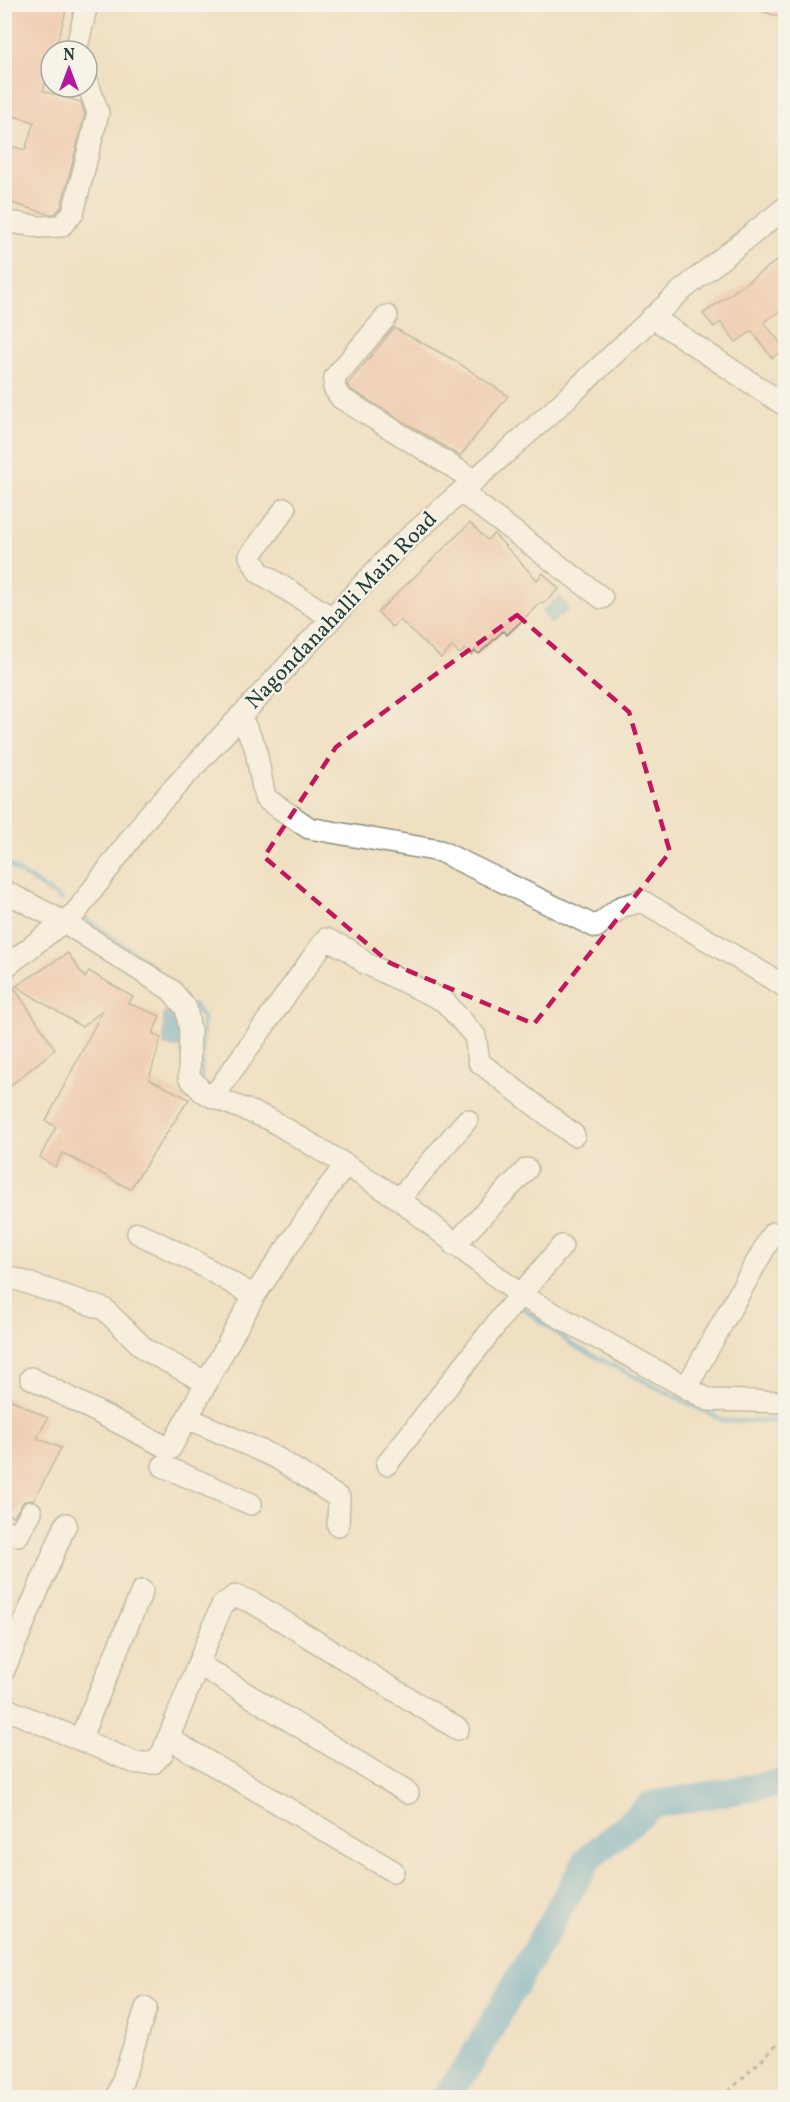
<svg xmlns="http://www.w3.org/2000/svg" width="790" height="2102" viewBox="0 0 790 2102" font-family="Vollkorn,serif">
	<rect width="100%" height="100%" fill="#f7f3e8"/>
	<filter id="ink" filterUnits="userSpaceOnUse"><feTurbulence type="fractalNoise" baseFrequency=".0167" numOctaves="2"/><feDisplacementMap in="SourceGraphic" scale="12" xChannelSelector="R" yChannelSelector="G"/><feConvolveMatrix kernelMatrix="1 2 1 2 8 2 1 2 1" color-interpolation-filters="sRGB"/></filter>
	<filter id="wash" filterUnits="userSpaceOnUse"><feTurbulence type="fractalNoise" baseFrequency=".008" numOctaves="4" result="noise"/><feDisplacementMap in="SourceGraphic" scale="24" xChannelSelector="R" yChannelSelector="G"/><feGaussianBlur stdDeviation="1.35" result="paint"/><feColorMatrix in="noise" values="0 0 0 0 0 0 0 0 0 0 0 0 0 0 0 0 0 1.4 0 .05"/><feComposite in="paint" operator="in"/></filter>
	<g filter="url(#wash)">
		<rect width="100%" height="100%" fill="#f0e0c2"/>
		<path fill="#53a7ce" stroke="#397281" stroke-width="1.5" d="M 560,597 L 569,609 L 551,623 L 542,611 Z
			M 164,1013 L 183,1013 L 183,1047 L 164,1046 Z"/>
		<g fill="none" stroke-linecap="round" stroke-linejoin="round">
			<path stroke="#53a7ce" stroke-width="4.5" d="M 4,862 L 62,900
				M 82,916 L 154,967
				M 194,1005 L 203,1018 L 201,1081
				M 523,1308 L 572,1345 L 724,1421 L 786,1421"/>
			<path stroke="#53a7ce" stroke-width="28" d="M 444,2098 L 469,2065 L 588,1859 L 651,1805 L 786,1782"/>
		</g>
		<g id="blocks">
			<path fill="#efb59c" d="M 13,4 L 68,4 L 55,51 L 51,51 L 51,64 L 43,91 L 81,102 L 85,114 L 61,207 L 55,214 L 49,214 L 4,201 L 4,144 L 25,150 L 34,122 L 4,113 L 4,33 Z
				M 750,4 L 786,4 L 786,19 L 749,7 Z
				M 786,254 L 786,307 L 764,322 L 785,349 L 772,358 L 752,331 L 736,342 L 721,322 L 714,327 L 703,314 Z
				M 394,328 L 454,360 L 508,396 L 460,456 L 350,389 L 347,385 Z
				M 470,523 L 487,540 L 494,534 L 537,580 L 543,573 L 559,589 L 543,604 L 541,602 L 507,635 L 503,631 L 479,654 L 475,651 L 471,655 L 465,649 L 460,654 L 452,647 L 441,658 L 400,620 L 392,627 L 378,612 Z
				M 68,953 L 85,978 L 89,971 L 133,997 L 128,1003 L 160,1016 L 153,1034 L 161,1038 L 149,1079 L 189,1099 L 130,1189 L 63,1153 L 55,1167 L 40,1157 L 56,1127 L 46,1121 L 103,1010 L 82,1027 L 16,986 Z
				M 14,987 L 55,1049 L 4,1091 L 4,994 Z
				M 4,1396 L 48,1418 L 37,1438 L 61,1448 L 34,1500 L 24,1501 L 14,1516 L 4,1513 Z"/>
		</g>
	</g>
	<g filter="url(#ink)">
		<use href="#blocks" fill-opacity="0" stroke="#888e7b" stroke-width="1.5"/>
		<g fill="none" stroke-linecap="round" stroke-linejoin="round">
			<defs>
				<path id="minor" d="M 76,51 L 87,4
					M 4,221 L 40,227 L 61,226 L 73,213 L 98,113 L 87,81
					M 387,316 L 335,377 L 334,388 L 341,398 L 474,480
					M 652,317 L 786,406
					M 461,492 L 602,598
					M 285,509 L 250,556 L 259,572 L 332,618
					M 240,716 L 255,746 L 265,798 L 309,828 L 440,851 L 596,927 L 621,907 L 642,901 L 786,987
					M 4,891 L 64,922 L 171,990 L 186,1008 L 190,1030 L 189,1077 L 202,1091 L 213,1097 L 269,1119 L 346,1165 L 327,1189 L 254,1296 L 196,1262 L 138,1233
					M 4,968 L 76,912 L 147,817 L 397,548 L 552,412 L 681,291 L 786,207
					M 213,1097 L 326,939 L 349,950 L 365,963 L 444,1001 L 475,1036 L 479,1062 L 574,1135
					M 346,1165 L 399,1199 L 520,1295 L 709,1400 L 786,1402
					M 399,1199 L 467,1120
					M 454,1245 L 527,1169
					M 4,1275 L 104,1309 L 146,1350 L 207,1383
					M 31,1378 L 170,1449 L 254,1296
					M 686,1388 L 773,1233
					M 188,1418 L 277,1458 L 339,1498 L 338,1525
					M 387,1464 L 504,1314 L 562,1246
					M 163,1466 L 251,1504
					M 4,1530 L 18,1535 L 31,1512
					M 198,1664 L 408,1793
					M 4,1670 L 66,1524
					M 4,1708 L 136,1763 L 153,1763 L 162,1754 L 222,1605 L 235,1596 L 252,1602 L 458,1729
					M 168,1738 L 393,1871
					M 80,1739 L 142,1591
					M 117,2098 L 146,2008"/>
			</defs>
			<use href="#minor" stroke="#888e7b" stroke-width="24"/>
			<path stroke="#888e7b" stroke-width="3" stroke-dasharray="4.5 4.5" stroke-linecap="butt" d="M 722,2098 L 786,2036"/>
			<use href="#minor" stroke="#fff" stroke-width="21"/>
		</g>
	</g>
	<path d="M0 0H790V2102H0ZM 517,615 L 629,712 L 670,852 L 534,1024 L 390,963 L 264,857 L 336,747 Z" fill="#f0e0c2" fill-opacity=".55" fill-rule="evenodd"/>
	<path fill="none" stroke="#c2185b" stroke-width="4.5" stroke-dasharray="12 8" stroke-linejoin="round" d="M 517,615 L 629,712 L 670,852 L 534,1024 L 390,963 L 264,857 L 336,747 Z"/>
	<g text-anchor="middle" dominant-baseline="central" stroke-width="4.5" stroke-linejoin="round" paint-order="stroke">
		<g font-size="22" fill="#1f3d34" stroke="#f7f3e8">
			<text transform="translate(342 611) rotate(-46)">Nagondanahalli Main Road</text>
		</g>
	</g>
	<rect width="790" height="2102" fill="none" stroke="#f7f3e8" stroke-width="24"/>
	<g transform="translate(69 69)"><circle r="28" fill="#f7f3e8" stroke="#a1aaa0" stroke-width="1.5"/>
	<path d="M0-4.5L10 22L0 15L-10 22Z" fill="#b5179e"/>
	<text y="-9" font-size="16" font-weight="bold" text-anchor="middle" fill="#1f3d34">N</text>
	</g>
</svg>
